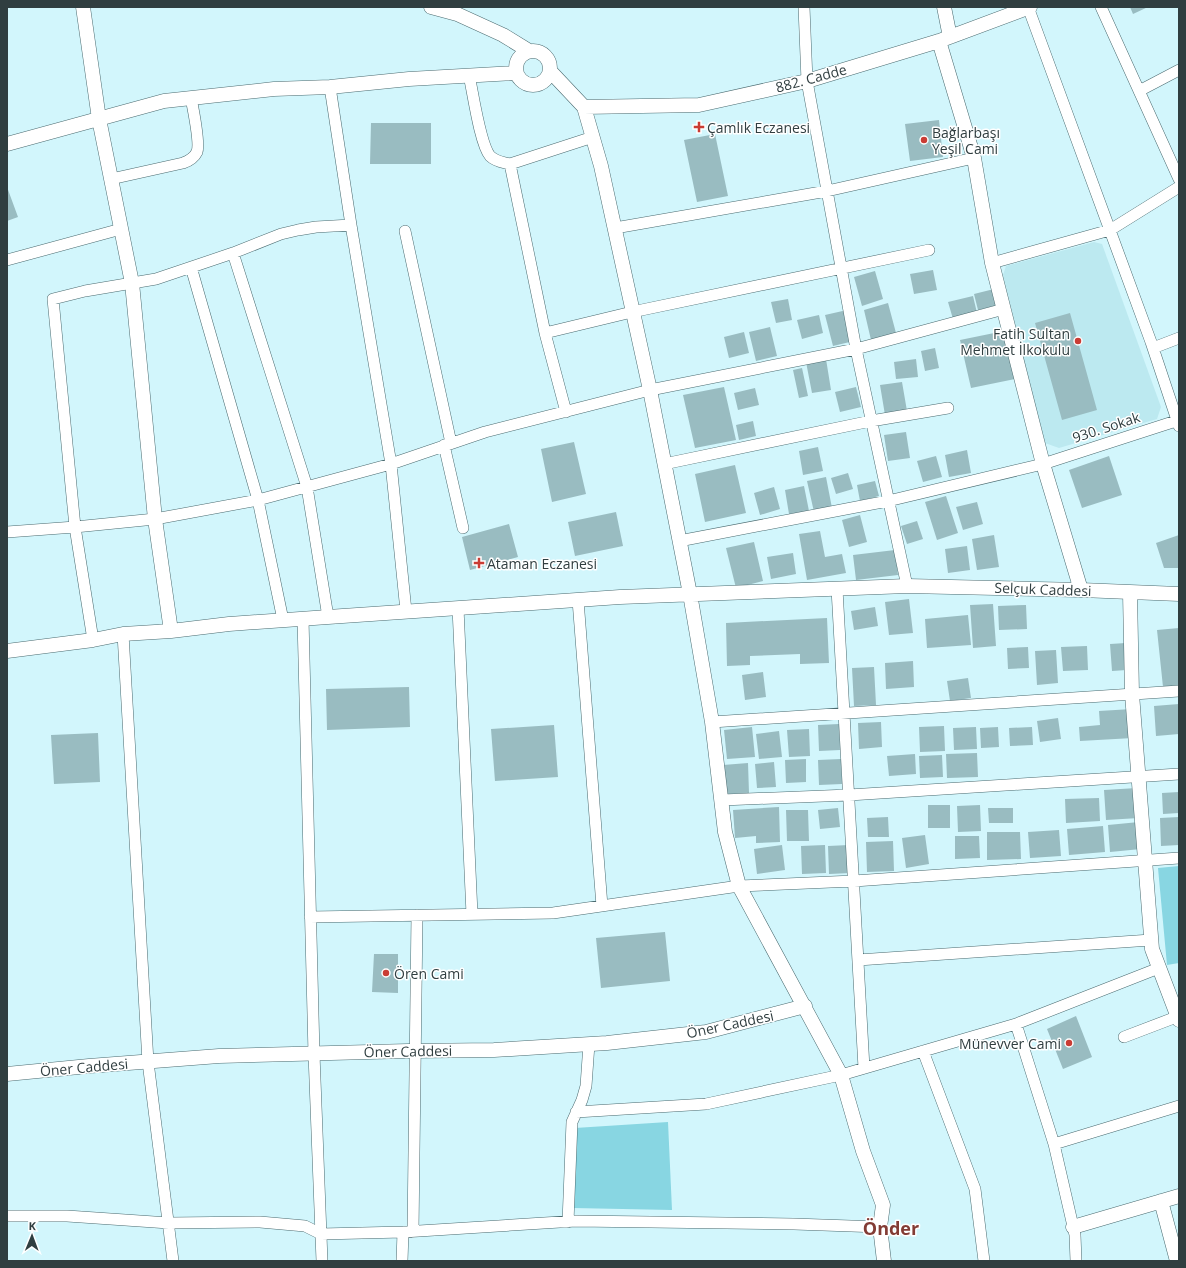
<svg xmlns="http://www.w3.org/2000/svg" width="1186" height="1268" viewBox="0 0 1186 1268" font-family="'Open Sans',sans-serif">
	<rect width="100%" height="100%" fill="#d2f6fc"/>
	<path fill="#bce9f0" d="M 1094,242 L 1102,244 L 1161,407 L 1157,419 L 1059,448 L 1045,443 L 1003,275 L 1006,266 Z"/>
	<path fill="#88d6e2" d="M 1179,866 L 1179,963 L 1167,965 L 1158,868 Z
		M 668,1122 L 672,1210 L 573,1208 L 575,1128 Z"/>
	<path fill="#99bcc1" d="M 1130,7 L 1148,7 L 1133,14 Z
		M 939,120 L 943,157 L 910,161 L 905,124 Z
		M 371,123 L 431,123 L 431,164 L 370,164 Z
		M 715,134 L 728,196 L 697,202 L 684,140 Z
		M 7,187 L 18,217 L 7,221 Z
		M 933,270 L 937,290 L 914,294 L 910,274 Z
		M 875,271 L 883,299 L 862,306 L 854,277 Z
		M 994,289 L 998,305 L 978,310 L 974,294 Z
		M 973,296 L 977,313 L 953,319 L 948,302 Z
		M 788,299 L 792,320 L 776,323 L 771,302 Z
		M 888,303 L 896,333 L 871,340 L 864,310 Z
		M 847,310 L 854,341 L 833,346 L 825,315 Z
		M 1070,313 L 1097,410 L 1062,420 L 1035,323 Z
		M 819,315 L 823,333 L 802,339 L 797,320 Z
		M 770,327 L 777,356 L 756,361 L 749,332 Z
		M 1004,331 L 1015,379 L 971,388 L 960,340 Z
		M 744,332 L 749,353 L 729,358 L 724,337 Z
		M 935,348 L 939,368 L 925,371 L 921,351 Z
		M 826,359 L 831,390 L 812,393 L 806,362 Z
		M 916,359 L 918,377 L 896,379 L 894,362 Z
		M 802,368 L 808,396 L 799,398 L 793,370 Z
		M 902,382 L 907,411 L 885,415 L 880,385 Z
		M 724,387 L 736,440 L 695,448 L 683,395 Z
		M 856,387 L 861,407 L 840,412 L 835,392 Z
		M 755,388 L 759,405 L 738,410 L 734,393 Z
		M 753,421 L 756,436 L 739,440 L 736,425 Z
		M 906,432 L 910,458 L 888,461 L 884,435 Z
		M 574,442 L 586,494 L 552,502 L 541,449 Z
		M 818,447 L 823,471 L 803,475 L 799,451 Z
		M 967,450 L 971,473 L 949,477 L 945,455 Z
		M 936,456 L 942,477 L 923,482 L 917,461 Z
		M 1109,456 L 1122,495 L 1082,508 L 1069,470 Z
		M 735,465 L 746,513 L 705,522 L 695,474 Z
		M 848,473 L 853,489 L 836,494 L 831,478 Z
		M 826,477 L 832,508 L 814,512 L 807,481 Z
		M 875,481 L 879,496 L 860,501 L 857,485 Z
		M 804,486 L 809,511 L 789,514 L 785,490 Z
		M 774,487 L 780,509 L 760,515 L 754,493 Z
		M 946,496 L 958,533 L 937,540 L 925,502 Z
		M 977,502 L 983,524 L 963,530 L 956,507 Z
		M 616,512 L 623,546 L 575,556 L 568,522 Z
		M 860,515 L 867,542 L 849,547 L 842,520 Z
		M 917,521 L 923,539 L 907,544 L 901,526 Z
		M 509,524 L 518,557 L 470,570 L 462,537 Z
		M 820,531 L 825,557 L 842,554 L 846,573 L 807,580 L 799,534 Z
		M 994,535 L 999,567 L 977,570 L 972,539 Z
		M 1179,535 L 1179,568 L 1164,568 L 1156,543 Z
		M 754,542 L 763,581 L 736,588 L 726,548 Z
		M 967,546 L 970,570 L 948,573 L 945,549 Z
		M 895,550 L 898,575 L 856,580 L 853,555 Z
		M 793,553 L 796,574 L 771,579 L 767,557 Z
		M 909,599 L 913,633 L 889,635 L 885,602 Z
		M 993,604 L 996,646 L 973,648 L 970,605 Z
		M 1026,605 L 1027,629 L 999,630 L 998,606 Z
		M 875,607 L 878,626 L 854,630 L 851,611 Z
		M 968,615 L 971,645 L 927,648 L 925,619 Z
		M 827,618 L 829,663 L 800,664 L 800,654 L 750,656 L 750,665 L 727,666 L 726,623 Z
		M 1179,628 L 1179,685 L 1163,687 L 1157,630 Z
		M 1126,643 L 1127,670 L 1112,671 L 1110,644 Z
		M 1087,646 L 1088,670 L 1063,671 L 1061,647 Z
		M 1028,647 L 1029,668 L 1008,669 L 1007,648 Z
		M 1056,650 L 1058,683 L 1037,685 L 1035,651 Z
		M 913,661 L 914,687 L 886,689 L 885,663 Z
		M 874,667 L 876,705 L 854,706 L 852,668 Z
		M 763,672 L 766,697 L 745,700 L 742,675 Z
		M 968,678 L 971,698 L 950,701 L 947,681 Z
		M 409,687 L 410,727 L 327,730 L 326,689 Z
		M 1179,704 L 1179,734 L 1156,736 L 1154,706 Z
		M 1132,709 L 1133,738 L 1080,741 L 1079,727 L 1100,725 L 1099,711 Z
		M 1058,718 L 1061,739 L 1040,742 L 1037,721 Z
		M 881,722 L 882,747 L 859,749 L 858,723 Z
		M 839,724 L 840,750 L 819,751 L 818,725 Z
		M 554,725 L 558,777 L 495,781 L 491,729 Z
		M 944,726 L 945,751 L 920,752 L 919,727 Z
		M 752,727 L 755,757 L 727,759 L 724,730 Z
		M 976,727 L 977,749 L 954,750 L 953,728 Z
		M 998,727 L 999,747 L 981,748 L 980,728 Z
		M 1032,727 L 1033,745 L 1010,746 L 1009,728 Z
		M 809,729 L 810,756 L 789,757 L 787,730 Z
		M 779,731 L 782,757 L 759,759 L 756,734 Z
		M 98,733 L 100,782 L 54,784 L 51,735 Z
		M 977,753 L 978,777 L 947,778 L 946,754 Z
		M 915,754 L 916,774 L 889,776 L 887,756 Z
		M 942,755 L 943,777 L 920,778 L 919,756 Z
		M 806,759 L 806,782 L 786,783 L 785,760 Z
		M 841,759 L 842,784 L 819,785 L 818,760 Z
		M 774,762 L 776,787 L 757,788 L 755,764 Z
		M 748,763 L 749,793 L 725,794 L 723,765 Z
		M 1137,788 L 1139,818 L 1106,820 L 1104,790 Z
		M 1179,792 L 1179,813 L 1163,814 L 1162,793 Z
		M 1099,798 L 1100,821 L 1066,823 L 1065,799 Z
		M 928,805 L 950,805 L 950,828 L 928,828 Z
		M 980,805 L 981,831 L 958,832 L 957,806 Z
		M 779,807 L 780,842 L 756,843 L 756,836 L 735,838 L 733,810 Z
		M 838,808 L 840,827 L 820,829 L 818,810 Z
		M 988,808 L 1013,808 L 1013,823 L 989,823 Z
		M 786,810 L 808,810 L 809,841 L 787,841 Z
		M 888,817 L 889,837 L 868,837 L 867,818 Z
		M 1179,817 L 1179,845 L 1161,846 L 1160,818 Z
		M 1139,822 L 1141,849 L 1110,852 L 1108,825 Z
		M 1103,826 L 1105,852 L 1069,855 L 1067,829 Z
		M 1059,830 L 1061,856 L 1030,858 L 1028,832 Z
		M 987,832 L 1020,832 L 1021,859 L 987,860 Z
		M 925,835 L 929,864 L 906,868 L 902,838 Z
		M 955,836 L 979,836 L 980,858 L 955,859 Z
		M 893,841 L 894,871 L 867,872 L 866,842 Z
		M 782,845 L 785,870 L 757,874 L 754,849 Z
		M 825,845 L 826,873 L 802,874 L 801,846 Z
		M 849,845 L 851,873 L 829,874 L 828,846 Z
		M 665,932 L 670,981 L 601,988 L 596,938 Z
		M 374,954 L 398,954 L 398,993 L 372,992 Z
		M 1076,1016 L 1092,1057 L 1063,1069 L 1047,1029 Z"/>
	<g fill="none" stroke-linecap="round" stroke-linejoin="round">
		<defs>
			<path id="minor" d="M 804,7 L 807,81 L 856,349 L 907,586
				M 1028,7 L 1151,342 L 1179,426
				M 1101,7 L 1179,179
				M 469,75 C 473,93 480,144 490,156 C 496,162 503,162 510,164 L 593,137
				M 330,87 L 351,225 L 391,464 L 406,611
				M 1139,91 L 1179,70
				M 510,164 L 545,333 L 566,412
				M 111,179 L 183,163 C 189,161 194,158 197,152 C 200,144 193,108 191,98
				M 615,228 L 827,191 L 974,158
				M 405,231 L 451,443
				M 233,253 L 307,487 L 328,617
				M 7,260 L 121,229
				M 992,263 L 1110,230 L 1179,187
				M 191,267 L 258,500 L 283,620
				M 545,333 L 632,312 L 929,250
				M 1153,348 L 1179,338
				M 444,445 L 463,528
				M 664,464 L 871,421 L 948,408
				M 7,532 L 75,527 L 155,519 L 258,500 L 391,464 L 485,432 L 650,390 L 856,349 L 1004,309
				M 679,541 L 888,501 L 1043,464 L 1179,420
				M 837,589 L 864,1068
				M 578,600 L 602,906
				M 458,608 L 472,914
				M 303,619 L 314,1054 L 322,1261
				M 123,634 L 148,1062 L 173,1261
				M 93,640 L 75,527 L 53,299 L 85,291 L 156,279 L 233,253 L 281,234 L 298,230 L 316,227 L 351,225
				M 712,722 L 1179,691
				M 722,800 L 849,795 L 1179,774
				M 310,917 L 553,913 L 739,886 L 854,881 L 1179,858
				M 858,960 L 1151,940
				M 1016,1024 L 1054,1144 L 1075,1235 L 1076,1261
				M 1124,1037 L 1179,1016
				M 923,1051 L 975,1189 L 984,1261
				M 576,1112 L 706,1104 L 841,1075 L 1016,1024 L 1159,968
				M 1054,1144 L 1179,1106
				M 7,1216 L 67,1216 L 169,1223 L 260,1222 L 305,1226 L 321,1234 L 403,1232 L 576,1221 L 794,1224 L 880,1227
				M 568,1222 L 572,1122 L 582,1100 L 586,1086 L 589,1044
				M 413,1232 L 417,915
				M 402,1261 L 403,1232"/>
			<path id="tertiary" d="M 83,7 L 99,119 L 132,283 L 155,519 L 171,631
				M 431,7 L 457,14 L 503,35 L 529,51
				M 944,7 L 950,37
				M 939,41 L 974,158 L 992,263 L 1043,464 L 1081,590
				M516 68a17 17 0 1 1 34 0a17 17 0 1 1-34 0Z
				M 551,72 L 584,107 L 601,166 L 650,390 L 690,594 L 712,722 L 725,832 L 739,886 L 841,1075 L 863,1151 L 883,1205 L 880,1227 L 884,1261
				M 584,107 L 699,105 L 807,81 L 939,41 L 1030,7
				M 7,144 L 164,101 L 274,89 L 330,87 L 409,79 L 516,73
				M 1130,593 L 1132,694 L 1152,949 L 1179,1020
				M 7,651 L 93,640 L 123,634 L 171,631 L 229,624 L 328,617 L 620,597 L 907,586 L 1081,590 L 1179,594
				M 7,1074 L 89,1066 L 219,1056 L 408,1051 L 494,1050 L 607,1043 L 706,1032 L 805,1006
				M 1161,1201 L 1177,1261
				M 1073,1227 L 1179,1196"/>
		</defs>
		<use href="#minor" stroke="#4b6b70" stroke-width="12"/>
		<use href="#tertiary" stroke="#4b6b70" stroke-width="15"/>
		<use href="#minor" stroke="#fff" stroke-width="11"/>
		<use href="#tertiary" stroke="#fff" stroke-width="14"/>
	</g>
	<g fill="#ca3c34" stroke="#fff" stroke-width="1.5">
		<path d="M697 121h4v4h4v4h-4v4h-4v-4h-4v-4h4z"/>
		<circle cx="924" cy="140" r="4"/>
		<circle cx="1078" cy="341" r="4"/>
		<path d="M477 557h4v4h4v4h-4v4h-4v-4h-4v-4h4z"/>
		<circle cx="386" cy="973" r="4"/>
		<circle cx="1069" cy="1043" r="4"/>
	</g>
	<g text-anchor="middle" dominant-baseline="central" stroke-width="3" stroke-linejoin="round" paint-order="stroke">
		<g font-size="14" fill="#303e40" stroke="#fff">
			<text transform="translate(811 78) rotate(-15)">882. Cadde</text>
			<text transform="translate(1106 427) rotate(-18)">930. Sokak</text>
			<text transform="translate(1043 589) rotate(2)">Selçuk Caddesi</text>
			<text transform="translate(730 1024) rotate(-12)">Öner Caddesi</text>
			<text transform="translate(408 1051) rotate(-1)">Öner Caddesi</text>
			<text transform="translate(84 1067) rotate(-5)">Öner Caddesi</text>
		</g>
		<g font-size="14" fill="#303e40" stroke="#fff" text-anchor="start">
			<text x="707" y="127">Çamlık Eczanesi</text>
			<text x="932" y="132">Bağlarbaşı<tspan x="932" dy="16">Yeşil Cami</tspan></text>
			<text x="1070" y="333" text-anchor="end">Fatih Sultan<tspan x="1070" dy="16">Mehmet İlkokulu</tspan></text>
			<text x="487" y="563">Ataman Eczanesi</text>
			<text x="394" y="973">Ören Cami</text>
			<text x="1061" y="1043" text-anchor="end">Münevver Cami</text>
		</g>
		<g font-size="18" font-weight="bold" fill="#833c35" stroke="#fff">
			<text x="891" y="1228">Önder</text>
		</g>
	</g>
	<rect width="1186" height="1268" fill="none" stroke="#303e40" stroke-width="16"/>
	<g transform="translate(32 1236) rotate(1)" stroke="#ffffff" stroke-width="3" paint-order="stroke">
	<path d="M0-3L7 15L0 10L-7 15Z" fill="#303e40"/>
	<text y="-6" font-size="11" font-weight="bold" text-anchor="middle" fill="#303e40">K</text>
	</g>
</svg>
